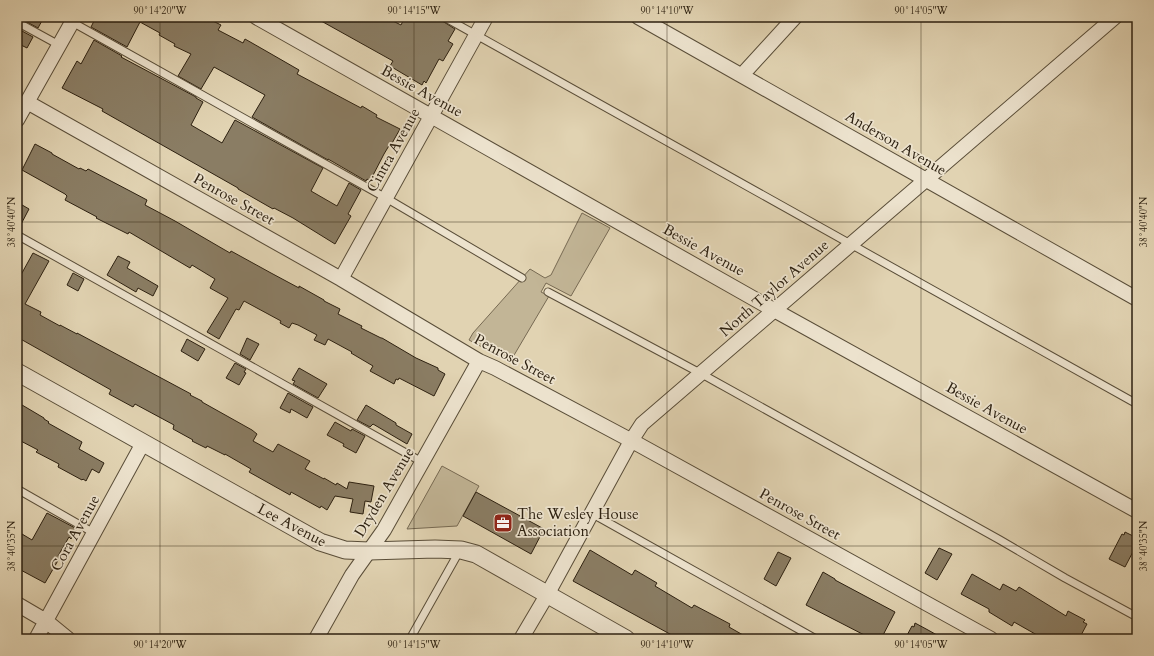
<svg xmlns="http://www.w3.org/2000/svg" width="1154" height="656" viewBox="0 0 1154 656" font-family="Cardo,serif">
	<rect width="100%" height="100%" fill="#e1d3b2"/>
	<filter id="stains"><feTurbulence type="fractalNoise" baseFrequency=".005" numOctaves="4"/><feColorMatrix values="0 0 0 0 .2 0 0 0 0 .09 0 0 0 0 .02 0 0 0 .5 -.17"/></filter>
	<radialGradient id="worn" r=".72"><stop offset=".6" stop-color="#630" stop-opacity="0"/><stop offset="1" stop-color="#630" stop-opacity=".3"/></radialGradient>
	<path fill="#c2b596" stroke="#776a53" d="M 582,213 L 610,228 L 571,296 L 546,283 L 541,292 L 549,296 L 510,362 L 469,340 L 473,333 L 530,269 L 545,278 L 551,275 Z
		M 442,466 L 479,486 L 457,526 L 407,529 Z"/>
	<path fill="#8a7d64" stroke="#2c2010" d="M 29,17 L 44,17 L 38,28 L 27,22 Z
		M 96,17 L 205,17 L 221,25 L 218,30 L 243,43 L 245,39 L 266,51 L 299,70 L 297,74 L 361,108 L 362,106 L 377,115 L 376,117 L 400,129 L 391,145 L 390,144 L 384,154 L 370,181 L 367,179 L 366,181 L 328,159 L 328,160 L 252,117 L 265,95 L 214,67 L 201,89 L 178,76 L 191,54 L 174,46 L 175,44 L 159,35 L 160,33 L 140,22 L 127,47 L 91,27 Z
		M 314,17 L 385,17 L 401,25 L 405,17 L 436,17 L 455,29 L 448,41 L 453,44 L 443,61 L 439,59 L 426,83 L 424,81 L 422,85 L 390,66 L 393,61 Z
		M 22,31 L 33,37 L 27,48 L 17,43 L 17,41 Z
		M 94,40 L 122,56 L 121,57 L 196,97 L 196,98 L 203,102 L 191,125 L 222,143 L 235,120 L 323,168 L 311,191 L 337,206 L 349,183 L 361,190 L 348,214 L 351,216 L 335,244 L 293,218 L 274,208 L 273,209 L 238,189 L 238,188 L 102,111 L 103,109 L 62,88 L 77,61 L 81,64 Z
		M 35,144 L 52,153 L 52,154 L 79,169 L 80,168 L 86,171 L 88,169 L 130,191 L 147,200 L 145,205 L 175,221 L 230,253 L 231,251 L 271,273 L 299,288 L 299,286 L 324,300 L 324,301 L 340,309 L 338,314 L 362,326 L 361,328 L 381,338 L 382,338 L 416,358 L 438,368 L 438,370 L 445,374 L 434,396 L 399,378 L 398,380 L 396,379 L 394,384 L 370,371 L 373,366 L 351,353 L 352,352 L 328,339 L 325,345 L 314,340 L 317,335 L 298,325 L 292,323 L 289,328 L 280,323 L 281,321 L 244,301 L 239,310 L 236,309 L 219,339 L 207,332 L 228,298 L 210,288 L 215,279 L 192,265 L 190,268 L 129,232 L 128,234 L 96,218 L 97,217 L 65,200 L 67,196 L 65,194 L 22,170 Z
		M 17,202 L 29,209 L 18,230 L 17,230 Z
		M 33,253 L 49,261 L 25,304 L 41,312 L 40,315 L 60,326 L 60,325 L 77,334 L 77,333 L 191,394 L 190,395 L 202,401 L 202,402 L 252,430 L 257,434 L 253,441 L 273,452 L 278,444 L 310,461 L 305,469 L 324,479 L 324,478 L 336,485 L 337,483 L 347,489 L 349,482 L 374,486 L 371,502 L 365,501 L 363,514 L 350,512 L 353,499 L 335,496 L 327,510 L 321,506 L 320,508 L 291,492 L 290,495 L 249,472 L 251,469 L 225,454 L 225,455 L 207,446 L 206,448 L 192,441 L 193,440 L 173,429 L 174,425 L 135,404 L 133,407 L 109,394 L 111,390 L 17,337 L 17,282 Z
		M 118,256 L 130,262 L 127,268 L 158,286 L 153,296 L 138,288 L 136,292 L 107,275 Z
		M 73,273 L 84,279 L 78,291 L 67,285 Z
		M 247,338 L 259,344 L 250,360 L 240,354 Z
		M 187,339 L 205,349 L 198,361 L 181,351 Z
		M 235,363 L 246,369 L 244,372 L 246,373 L 239,385 L 226,378 Z
		M 299,368 L 327,384 L 318,398 L 293,384 L 295,381 L 292,380 Z
		M 288,393 L 313,407 L 307,418 L 291,409 L 290,413 L 280,408 Z
		M 17,402 L 44,418 L 44,419 L 49,422 L 48,423 L 82,442 L 79,449 L 104,463 L 99,473 L 92,469 L 86,481 L 83,479 L 82,480 L 58,467 L 59,464 L 36,452 L 38,450 L 17,439 Z
		M 366,405 L 396,423 L 396,425 L 412,434 L 407,444 L 373,424 L 370,427 L 357,420 Z
		M 335,422 L 351,431 L 352,429 L 365,436 L 356,453 L 343,446 L 344,444 L 327,435 Z
		M 476,492 L 544,529 L 531,554 L 463,516 Z
		M 47,513 L 77,529 L 71,539 L 69,537 L 58,556 L 60,557 L 45,583 L 17,568 L 17,531 L 32,540 Z
		M 1125,532 L 1137,538 L 1137,544 L 1125,567 L 1109,559 L 1122,534 L 1124,535 Z
		M 939,548 L 952,554 L 937,580 L 925,573 Z
		M 590,550 L 632,575 L 635,570 L 657,583 L 655,586 L 692,608 L 694,605 L 730,624 L 729,627 L 750,639 L 679,639 L 573,581 Z
		M 778,552 L 791,558 L 776,586 L 764,579 Z
		M 823,572 L 835,579 L 835,580 L 895,612 L 881,639 L 872,639 L 806,605 Z
		M 972,574 L 1000,590 L 1003,584 L 1016,591 L 1019,587 L 1066,616 L 1068,611 L 1085,620 L 1083,622 L 1087,624 L 1079,639 L 1044,639 L 1014,622 L 1012,626 L 989,612 L 989,609 L 961,594 Z
		M 915,623 L 928,630 L 944,639 L 905,639 L 912,626 L 914,627 Z"/>
	<g fill="none" stroke-linecap="round" stroke-linejoin="round">
		<defs>
			<path id="service" d="M 444,17 L 1137,404
				M 17,22 L 59,45
				M 72,22 L 386,198 L 522,278
				M 17,235 L 422,462
				M 548,292 L 700,373 L 1000,540 L 1065,578 L 1137,617
				M 17,489 L 94,533
				M 591,513 L 816,639
				M 410,639 L 460,550"/>
			<path id="minor" d="M 256,17 L 774,310 L 1137,511
				M 638,17 L 1137,299
				M 742,75 L 795,17
				M 27,102 L 341,279 L 479,361 L 495,368 L 634,442 L 991,639
				M 17,120 L 75,17
				M 341,279 L 486,17
				M 17,604 L 46,621 L 68,639
				M 36,639 L 143,443
				M 316,639 L 352,575 L 384,530 L 479,361
				M 521,639 L 547,595 L 631,441 L 642,424 L 1115,17"/>
			<path id="tertiary" d="M 17,372 L 320,542 L 345,550 L 369,551 L 435,549 L 461,550 L 476,554 L 626,639"/>
		</defs>
		<use href="#service" stroke="#594d38" stroke-width="9"/>
		<use href="#minor" stroke="#594d38" stroke-width="16"/>
		<use href="#tertiary" stroke="#594d38" stroke-width="19"/>
		<use href="#service" stroke="#ece2cd" stroke-width="7"/>
		<use href="#minor" stroke="#ece2cd" stroke-width="14"/>
		<use href="#tertiary" stroke="#ece2cd" stroke-width="17"/>
	</g>
	<path fill="none" stroke="#2c2010" stroke-width="1" stroke-opacity="0.45" d="M 160,17 L 160,639M 414,17 L 414,639M 667,17 L 667,639M 921,17 L 921,639M 17,222 L 1137,222M 17,546 L 1137,546"/>
	<defs>
		<symbol id="office-square" viewBox="-11 -11 22 22"><rect x="-9" y="-9" width="18" height="18" rx="4" fill="#8f2418" stroke="#ece2cd"/><path d="M-6-3h4V-5.5h4V-3h4V5H-6ZM-1-4.5V-3h2v-1.5ZM-6 0V1H6V0Z" fill="#fff"/></symbol>
	</defs>
	<g fill-rule="evenodd">
		<use href="#office-square" x="492" y="512" width="22" height="22"/>
	</g>
	<g text-anchor="middle" dominant-baseline="central" stroke-width="3.5" stroke-linejoin="round" paint-order="stroke">
		<g font-size="15" fill="#2c2010" stroke="#ece2cd">
			<text transform="translate(422 91) rotate(29)">Bessie Avenue</text>
			<text transform="translate(896 143) rotate(30)">Anderson Avenue</text>
			<text transform="translate(393 150) rotate(-61)">Cintra Avenue</text>
			<text transform="translate(234 199) rotate(29)">Penrose Street</text>
			<text transform="translate(704 250) rotate(29)">Bessie Avenue</text>
			<text transform="translate(774 288) rotate(-41)">North Taylor Avenue</text>
			<text transform="translate(515 359) rotate(28)">Penrose Street</text>
			<text transform="translate(987 408) rotate(29)">Bessie Avenue</text>
			<text transform="translate(384 492) rotate(-59)">Dryden Avenue</text>
			<text transform="translate(800 514) rotate(29)">Penrose Street</text>
			<text transform="translate(292 525) rotate(28)">Lee Avenue</text>
			<text transform="translate(75 533) rotate(-61)">Cora Avenue</text>
		</g>
		<g font-size="15" fill="#2c2010" stroke="#ece2cd" text-anchor="start">
			<text x="517" y="514">The Wesley House<tspan x="517" dy="17">Association</tspan></text>
		</g>
	</g>
	<rect width="1154" height="656" fill="none" stroke="#e1d3b2" stroke-width="44"/>
	<rect x="22" y="22" width="1110" height="612" fill="none" stroke="#2c2010" stroke-width="1.5"/>
	<g font-size="10" text-anchor="middle" fill="#2c2010">
		<text x="160" y="14">90°14'20"W</text>
		<text x="414" y="14">90°14'15"W</text>
		<text x="667" y="14">90°14'10"W</text>
		<text x="921" y="14">90°14'05"W</text>
		<text transform="translate(11 222) rotate(-90)" y="4">38°40'40"N</text>
		<text transform="translate(1143 222) rotate(-90)" y="4">38°40'40"N</text>
		<text transform="translate(11 546) rotate(-90)" y="4">38°40'35"N</text>
		<text transform="translate(1143 546) rotate(-90)" y="4">38°40'35"N</text>
		<text x="160" y="648">90°14'20"W</text>
		<text x="414" y="648">90°14'15"W</text>
		<text x="667" y="648">90°14'10"W</text>
		<text x="921" y="648">90°14'05"W</text>
	</g>
	<rect width="100%" height="100%" filter="url(#stains)"/>
	<rect width="100%" height="100%" fill="url(#worn)"/>
</svg>
